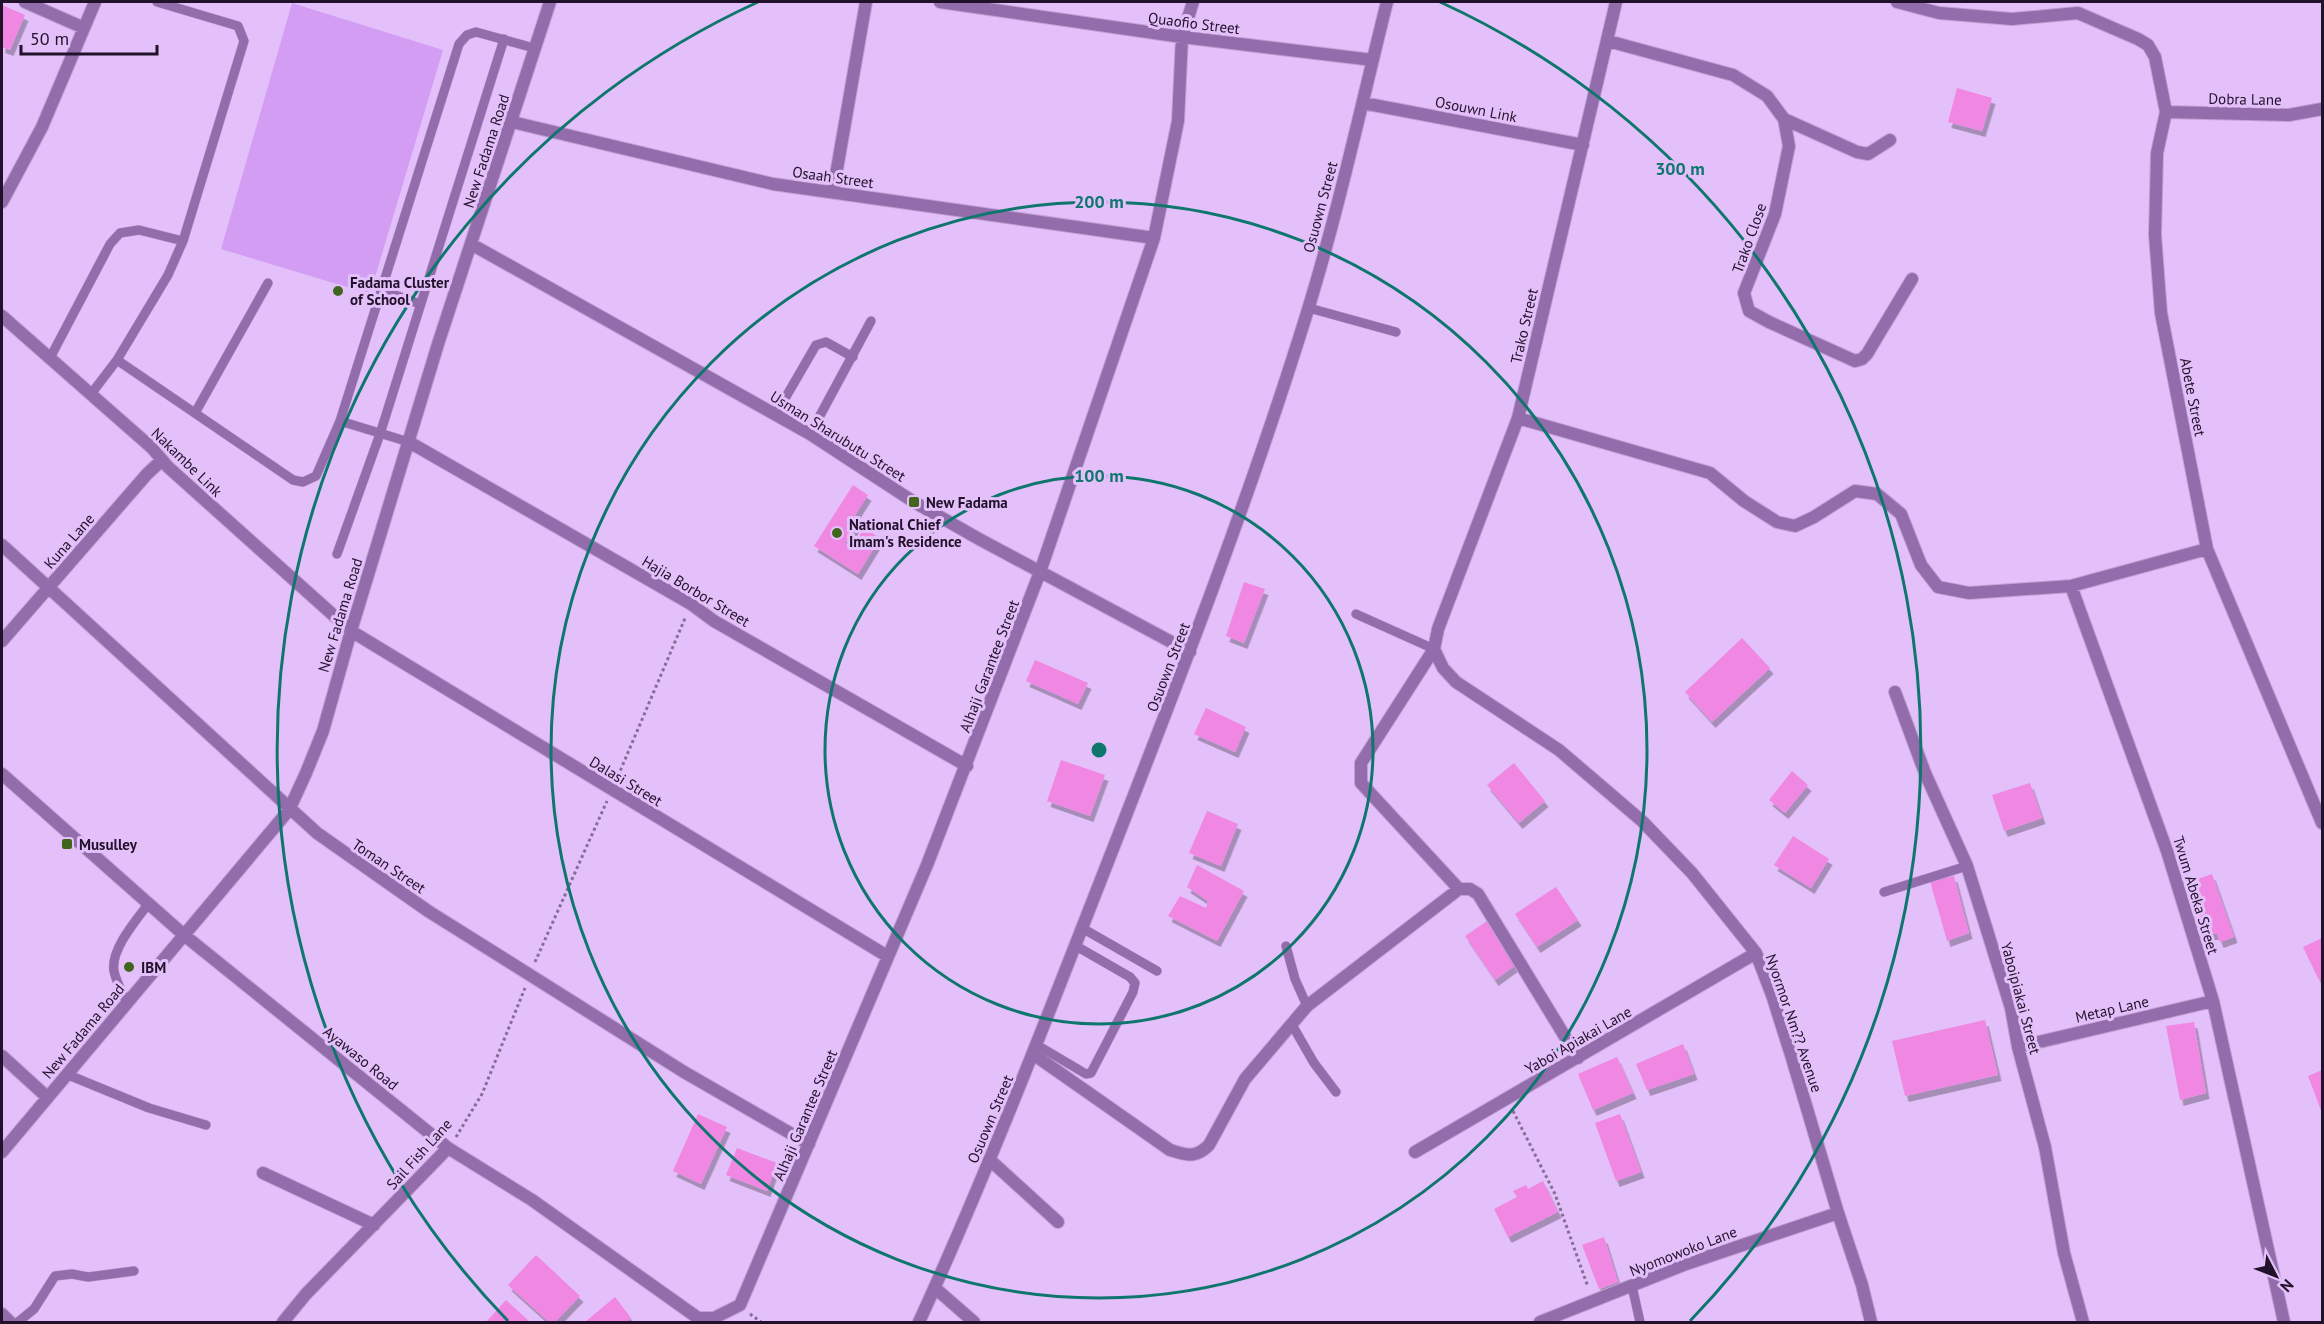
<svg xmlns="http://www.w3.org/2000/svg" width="2324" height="1324" viewBox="0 0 2324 1324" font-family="'PT Sans',sans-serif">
	<defs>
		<filter id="shadow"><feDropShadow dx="3.5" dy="6" stdDeviation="0" flood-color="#0004"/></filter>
	</defs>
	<rect width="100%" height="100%" fill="#e3c0f9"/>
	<path fill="#d39df4" d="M 292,3 L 443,50 L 370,294 L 221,249 Z"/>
	<path fill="#f087e3" filter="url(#shadow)" d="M 2,5 L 25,15 L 10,50 L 2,47 Z
		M 1957,88 L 1992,98 L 1982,131 L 1948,122 Z
		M 853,485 L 868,495 L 852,520 L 858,523 L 845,543 L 852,548 L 864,528 L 880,538 L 858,574 L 814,546 Z
		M 1244,582 L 1265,589 L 1244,643 L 1226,636 Z
		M 1742,638 L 1770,668 L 1712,722 L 1685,692 Z
		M 1035,660 L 1088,683 L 1078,704 L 1026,681 Z
		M 1206,708 L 1246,727 L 1235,752 L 1194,734 Z
		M 1061,760 L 1105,775 L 1090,816 L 1047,801 Z
		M 1514,763 L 1545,801 L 1519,823 L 1487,785 Z
		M 1792,771 L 1808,785 L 1785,813 L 1769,800 Z
		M 2030,783 L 2042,818 L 2004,831 L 1992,795 Z
		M 1207,811 L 1238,824 L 1221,866 L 1189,853 Z
		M 1793,836 L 1829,859 L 1811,888 L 1774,865 Z
		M 1197,865 L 1244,891 L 1217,941 L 1168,916 L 1180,896 L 1206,908 L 1208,901 L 1187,887 Z
		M 2212,874 L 2234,937 L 2220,942 L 2217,934 L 2208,934 L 2203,922 L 2200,919 L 2186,883 Z
		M 1954,876 L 1969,933 L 1947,941 L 1930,881 Z
		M 1556,887 L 1578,920 L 1537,947 L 1515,914 Z
		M 1487,921 L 1517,964 L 1495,980 L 1465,936 Z
		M 2322,938 L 2322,978 L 2319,980 L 2303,947 Z
		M 1985,1020 L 1998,1075 L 1905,1096 L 1892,1041 Z
		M 2194,1022 L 2206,1093 L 2180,1100 L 2166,1026 Z
		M 1683,1044 L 1694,1074 L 1647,1090 L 1636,1064 Z
		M 1617,1057 L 1633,1093 L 1593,1110 L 1578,1074 Z
		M 2322,1070 L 2322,1113 L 2308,1076 Z
		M 698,1114 L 727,1127 L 701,1184 L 673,1171 Z
		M 1620,1114 L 1641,1172 L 1616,1181 L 1595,1123 Z
		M 737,1148 L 777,1163 L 767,1191 L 726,1175 Z
		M 1543,1181 L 1558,1212 L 1508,1237 L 1494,1209 L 1517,1197 L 1513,1191 L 1526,1185 L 1528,1189 Z
		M 1604,1237 L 1618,1282 L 1599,1289 L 1582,1245 Z
		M 536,1255 L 580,1296 L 555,1322 L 549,1322 L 508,1285 Z
		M 615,1297 L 631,1318 L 626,1322 L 585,1322 Z
		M 506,1300 L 529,1321 L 527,1322 L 486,1322 Z"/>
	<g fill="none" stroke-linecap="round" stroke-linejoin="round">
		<defs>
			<path id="lane" d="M 381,290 L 420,304
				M 1309,308 L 1396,332
				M 50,358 L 110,244 L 120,233 L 139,230 L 183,241
				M 117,360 L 293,480 L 303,482 L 316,476 L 340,421 L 459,44 L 467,35 L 476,32 L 534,48
				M 91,394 L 117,360 L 168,275 L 183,241 L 244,41 L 238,26 L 157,2
				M 195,413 L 268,283
				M 776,414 L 816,345 L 826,342 L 853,357
				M 340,421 L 409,442
				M 810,434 L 871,321
				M 337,554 L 380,434 L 504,39
				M 1356,614 L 1434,649
				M 1884,892 L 1967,866
				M 1082,928 L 1157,971
				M 1286,946 L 1295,979 L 1307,1006
				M 127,1003 C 123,993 116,982 114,971 C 110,950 137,919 149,903
				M 1291,1023 L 1314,1063 L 1336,1092
				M 1037,1045 L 1086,1074 L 1091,1073 L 1133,992 L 1135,983 L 1130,977 L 1076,946
				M 66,1074 L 149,1108 L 206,1125
				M 1632,1286 L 1640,1322
				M 18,1322 L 34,1309 L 55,1276 L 72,1274 L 88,1277 L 134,1271"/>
			<path id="street" d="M 25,2 L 84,28
				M 940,2 L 1182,37 L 1373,60
				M 1897,2 L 1939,13 L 2012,19 L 2078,13 L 2138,39 L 2148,45 L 2155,57 L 2166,112 L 2157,153 L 2155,235 L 2161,313 L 2207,549 L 2322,823
				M 1608,41 L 1733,75 L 1767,96 L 1784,119 L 1789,146 L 1775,214 L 1744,293 L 1749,311 L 1769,322 L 1855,361 L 1862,359 L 1867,354 L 1912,279
				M 1363,103 L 1583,145
				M 2166,112 L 2289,115 L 2322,109
				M 1784,119 L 1857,152 L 1868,154 L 1890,140
				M 512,122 L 773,184 L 1154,238
				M 833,192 L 866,2
				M 2,202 L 42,127 L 95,2
				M 471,244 L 810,434 L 914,502 L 979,539 L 1190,652
				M 2,316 L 152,448 L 168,467 L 351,631 L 887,956
				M 1518,418 L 1710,473 L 1744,501 L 1777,522 L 1795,526 L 1814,517 L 1855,491 L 1877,494 L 1901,514 L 1921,565 L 1938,587 L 1969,593 L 2071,586 L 2167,851 L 2213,1001 L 2284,1322
				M 409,442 L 691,604 L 714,621 L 967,766
				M 2,545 L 317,833 L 428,911 L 530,975 L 684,1072 L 809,1144
				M 2071,586 L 2207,549
				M 2,641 L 147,474 L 161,461
				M 1434,649 L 1443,668 L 1456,682 L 1559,750 L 1642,821 L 1692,873 L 1756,953 L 1772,995 L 1791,1055 L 1838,1213 L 1862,1285 L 1871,1322
				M 1895,692 L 1925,773 L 1967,866 L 1986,927 L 2011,1008 L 2018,1047 L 2045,1147 L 2064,1253 L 2083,1322
				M 2,774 L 184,935 L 448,1148 L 532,1200 L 698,1318 L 714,1318 L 740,1305 L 927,865 L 1040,572 L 1154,238 L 1178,121 L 1182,37 L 1193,2
				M 1459,889 L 1361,783 L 1361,763 L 1434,649 L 1438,629 L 1518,418 L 1616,2
				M 2018,1047 L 2213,1001
				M 1033,1054 L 1170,1150 C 1187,1155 1195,1159 1209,1145 L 1245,1079 L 1307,1006 L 1459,889 L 1470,889 L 1478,894 L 1578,1058
				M 2,1056 L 47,1097
				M 2,1152 L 289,810 L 306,773 L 323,731 L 351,631 L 438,344 L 550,2
				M 1415,1152 L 1756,953
				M 990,1160 L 1058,1222
				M 263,1173 L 374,1225
				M 935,1288 L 974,1322
				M 2,1314 L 10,1322
				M 283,1322 L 306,1294 L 448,1148
				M 919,1322 C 988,1171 1048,1015 1109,859 C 1179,680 1249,500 1306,316 C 1338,213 1361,106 1387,2
				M 1540,1322 L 1686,1264 L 1838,1213"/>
		</defs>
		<use href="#lane" stroke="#c0a0d4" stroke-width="10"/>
		<use href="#street" stroke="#c0a0d4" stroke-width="14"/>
		<path stroke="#866d97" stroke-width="3" stroke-dasharray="3 3" stroke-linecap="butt" d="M 618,776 L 686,616
			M 535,962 L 607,801
			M 1513,1111 L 1555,1194 L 1588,1287
			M 456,1137 L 482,1094 L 525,988
			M 750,1314 L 761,1322"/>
		<use href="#lane" stroke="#936cab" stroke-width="9"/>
		<use href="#street" stroke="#936cab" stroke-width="12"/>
	</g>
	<g fill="none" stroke="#0f766e" stroke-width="3">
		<circle cx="1099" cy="750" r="274"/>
		<circle cx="1099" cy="750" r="548"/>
		<path d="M508 1321A822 822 0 0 1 758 2M1440 2A822 822 0 0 1 1690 1321"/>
	</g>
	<g fill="#42651d" stroke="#e3c0f9" stroke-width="2">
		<circle cx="338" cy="291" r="6"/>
		<rect x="908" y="496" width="12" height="12" rx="3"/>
		<circle cx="837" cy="533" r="6"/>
		<rect x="61" y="838" width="12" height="12" rx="3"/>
		<circle cx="129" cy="967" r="6"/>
	</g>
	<g text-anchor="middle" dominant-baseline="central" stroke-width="6" stroke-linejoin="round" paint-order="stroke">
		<g font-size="15" fill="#21112b" stroke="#e3c0f9">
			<text transform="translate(1194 23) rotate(7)">Quaofio Street</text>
			<text transform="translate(2245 99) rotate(1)">Dobra Lane</text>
			<text transform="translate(1476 109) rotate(11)">Osouwn Link</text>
			<text transform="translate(486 151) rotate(-72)">New Fadama Road</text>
			<text transform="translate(833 177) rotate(8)">Osaah Street</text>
			<text transform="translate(1320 207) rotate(-75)">Osuown Street</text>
			<text transform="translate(1749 238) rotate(-70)">Trako Close</text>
			<text transform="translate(1524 326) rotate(-77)">Trako Street</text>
			<text transform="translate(2193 397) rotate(79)">Abete Street</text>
			<text transform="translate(838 436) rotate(32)">Usman Sharubutu Street</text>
			<text transform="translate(187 462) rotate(44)">Nakambe Link</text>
			<text transform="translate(69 541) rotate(-49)">Kuna Lane</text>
			<text transform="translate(696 591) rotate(31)">Hajia Borbor Street</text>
			<text transform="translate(340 615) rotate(-73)">New Fadama Road</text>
			<text transform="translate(989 666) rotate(-69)">Alhaji Garantee Street</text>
			<text transform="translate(1168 667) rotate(-69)">Osuown Street</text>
			<text transform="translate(626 781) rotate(31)">Dalasi Street</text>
			<text transform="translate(389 866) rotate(34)">Toman Street</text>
			<text transform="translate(2196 895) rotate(73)">Twum Abeka Street</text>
			<text transform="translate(2021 998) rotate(75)">Yaboipiakai Street</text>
			<text transform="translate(2112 1009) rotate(-13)">Metap Lane</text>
			<text transform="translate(1794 1023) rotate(71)">Nyormor Nm?? Avenue</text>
			<text transform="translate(83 1031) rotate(-50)">New Fadama Road</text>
			<text transform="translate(1578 1040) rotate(-30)">Yaboi Apiakai Lane</text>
			<text transform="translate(361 1058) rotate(39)">Ayawaso Road</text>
			<text transform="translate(805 1115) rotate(-67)">Alhaji Garantee Street</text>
			<text transform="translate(990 1119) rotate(-67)">Osuown Street</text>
			<text transform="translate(419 1154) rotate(-48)">Sail Fish Lane</text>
			<text transform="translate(1683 1251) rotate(-21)">Nyomowoko Lane</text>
		</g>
		<g font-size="15" font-weight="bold" fill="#21112b" stroke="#e3c0f9" text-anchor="start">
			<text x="350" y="282">Fadama Cluster<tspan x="350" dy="17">of School</tspan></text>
			<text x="926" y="502">New Fadama</text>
			<text x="849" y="524">National Chief<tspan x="849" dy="17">Imam's Residence</tspan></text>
			<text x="79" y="844">Musulley</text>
			<text x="141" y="967">IBM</text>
		</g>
	</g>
	<circle cx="1099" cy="750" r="9" fill="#0f766e" stroke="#e3c0f9" stroke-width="3"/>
	<g font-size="18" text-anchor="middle" font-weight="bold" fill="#0f766e" stroke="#e3c0f9" stroke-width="6" stroke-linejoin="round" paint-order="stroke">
		<text x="1680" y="175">300 m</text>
		<text x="1099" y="208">200 m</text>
		<text x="1099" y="482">100 m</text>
	</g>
	<rect width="2324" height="1324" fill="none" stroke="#21112b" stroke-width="6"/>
	<g transform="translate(2276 1276) rotate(132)" stroke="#e3c0f9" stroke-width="4.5" paint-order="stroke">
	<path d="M0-4.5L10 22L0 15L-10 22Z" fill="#21112b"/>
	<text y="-9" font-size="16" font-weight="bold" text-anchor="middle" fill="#21112b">N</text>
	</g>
	<path d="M21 45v9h136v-9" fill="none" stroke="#21112b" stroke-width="3"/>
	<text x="30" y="45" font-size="18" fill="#21112b" stroke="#e3c0f9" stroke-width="4.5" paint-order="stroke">50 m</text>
</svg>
